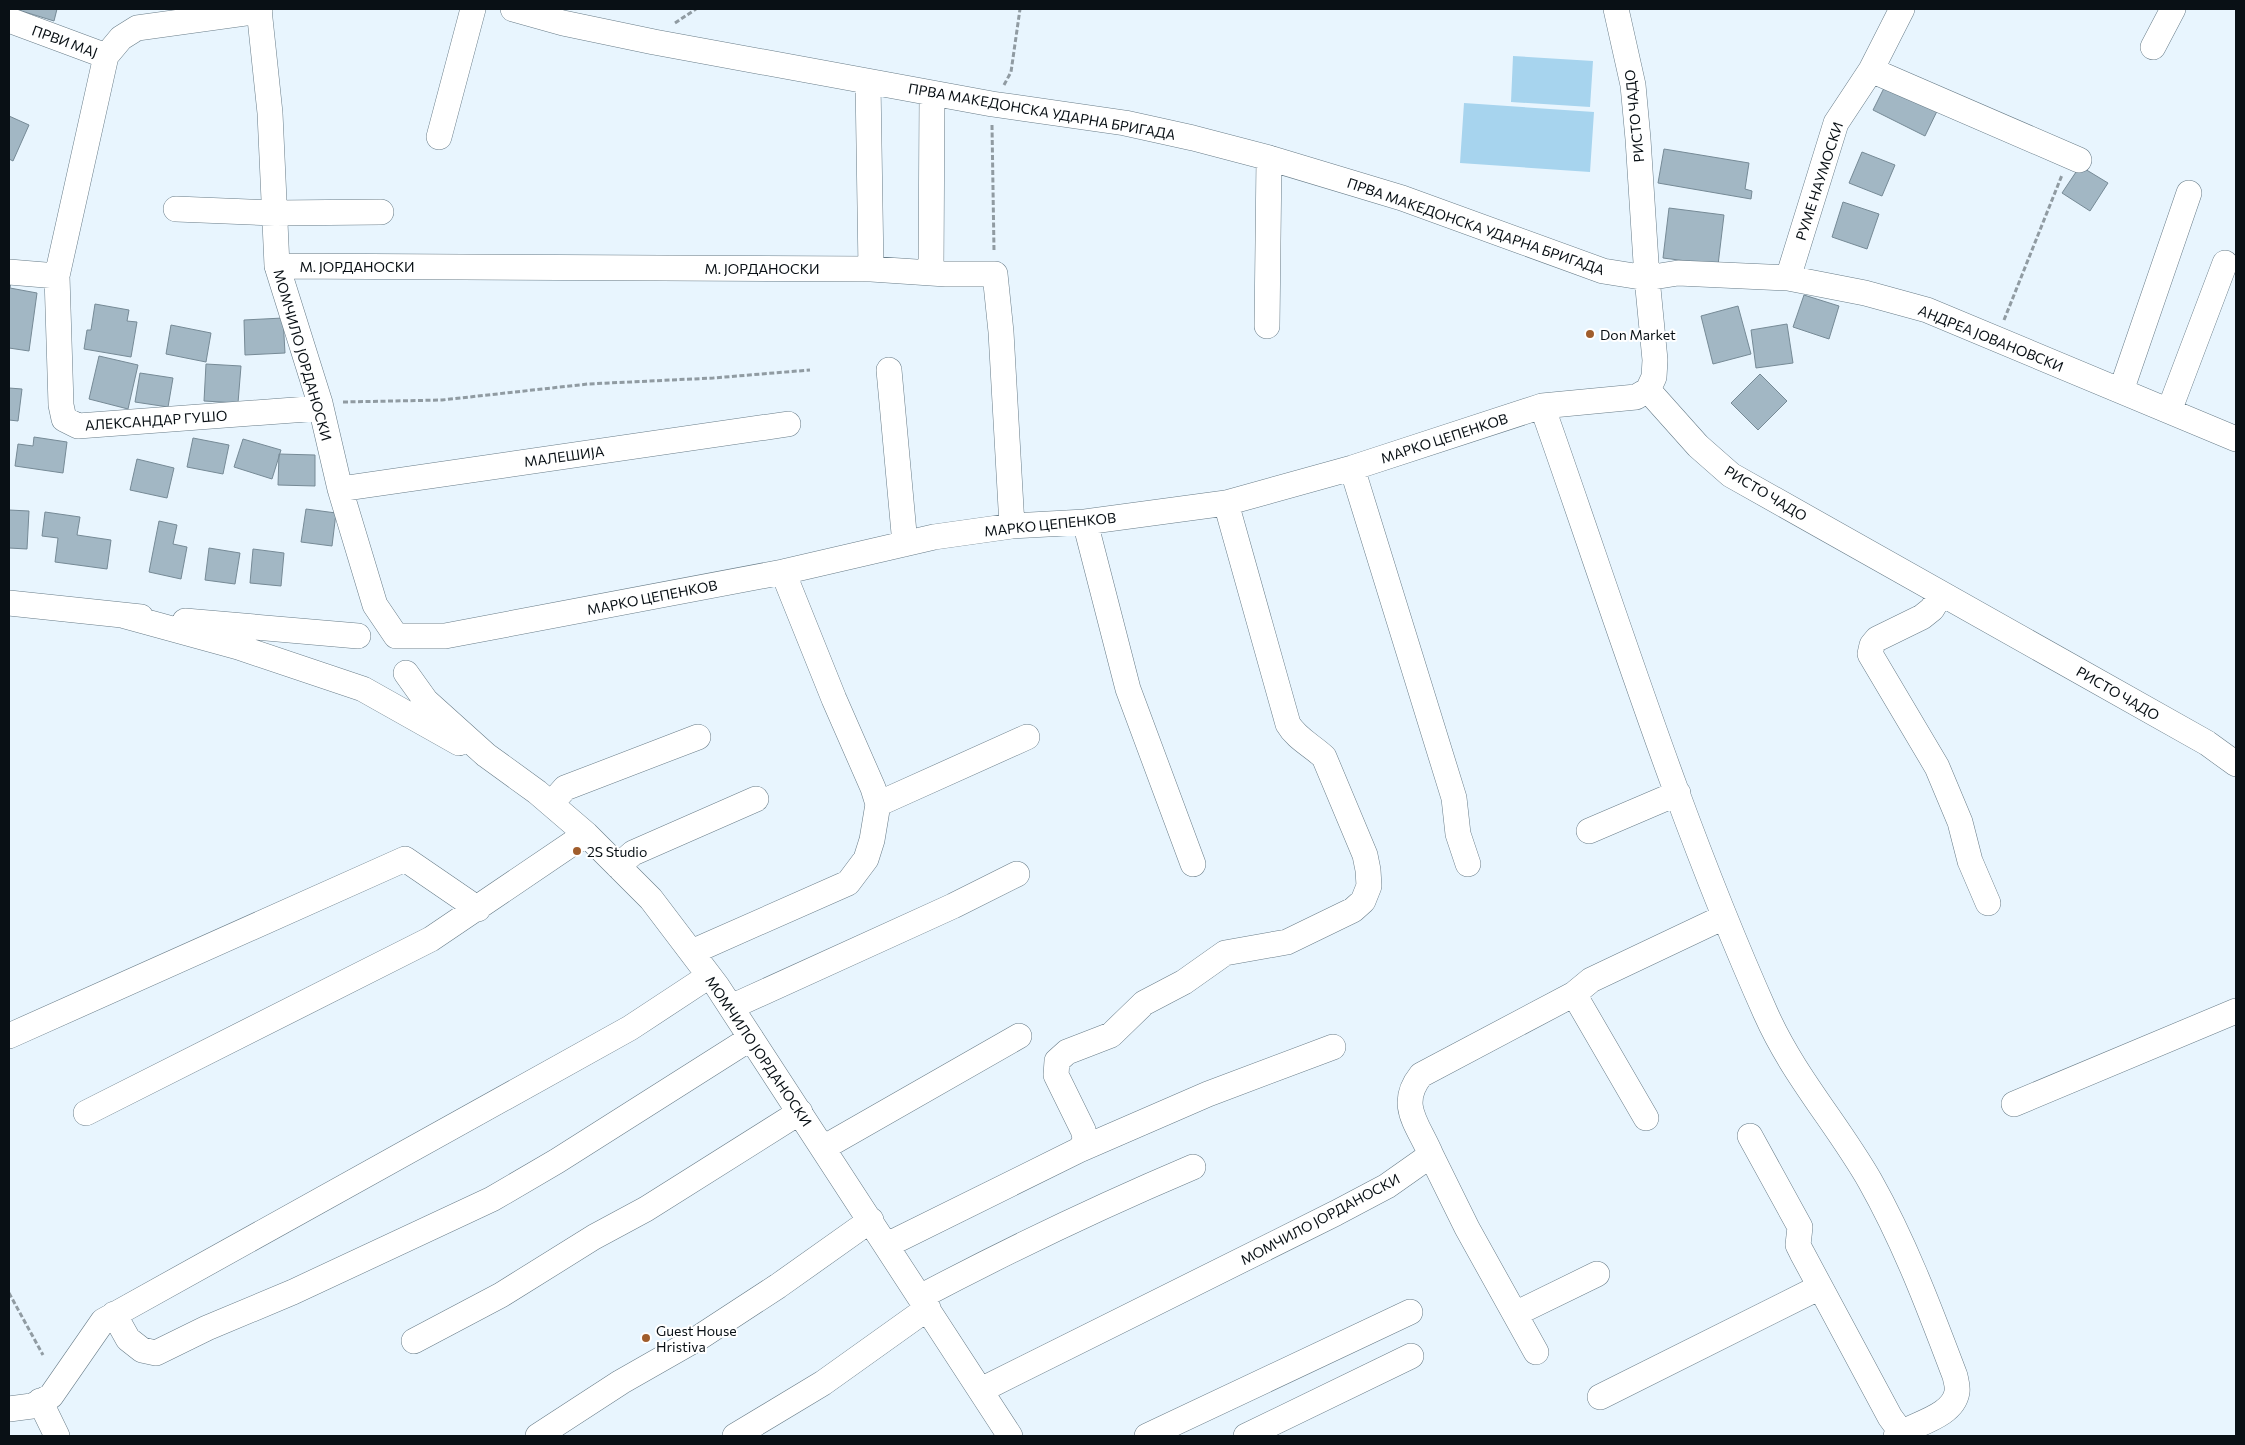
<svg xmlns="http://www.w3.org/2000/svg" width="2245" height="1445" viewBox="0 0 2245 1445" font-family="Commissioner,sans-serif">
	<rect width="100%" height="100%" fill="#e8f5fe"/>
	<path fill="#a7d4ee" d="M 1513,56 L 1593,61 L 1590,107 L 1511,102 Z
		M 1464,103 L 1594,112 L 1590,172 L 1460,163 Z"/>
	<path fill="#a2b7c4" stroke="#768a96" d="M 15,9 L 57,9 L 54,21 Z
		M 1888,80 L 1939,107 L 1925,136 L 1873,110 Z
		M 9,116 L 29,125 L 13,161 L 9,159 Z
		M 1664,149 L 1749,163 L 1745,189 L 1752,191 L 1751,199 L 1658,183 Z
		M 1862,152 L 1895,165 L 1882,196 L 1849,183 Z
		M 2080,166 L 2108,183 L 2090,211 L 2062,193 Z
		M 1843,202 L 1879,214 L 1867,249 L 1832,237 Z
		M 1669,208 L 1724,215 L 1718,265 L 1663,258 Z
		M 9,280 L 11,281 L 10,288 L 37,293 L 29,351 L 9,348 Z
		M 1804,295 L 1839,306 L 1829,339 L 1793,327 Z
		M 95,304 L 129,310 L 127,321 L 137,322 L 131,357 L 84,349 L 87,330 L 91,330 Z
		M 1738,306 L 1751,354 L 1713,364 L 1701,316 Z
		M 283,318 L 285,353 L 245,355 L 244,320 Z
		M 1787,324 L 1793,363 L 1756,368 L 1751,330 Z
		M 171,325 L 211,333 L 206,362 L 166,354 Z
		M 99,356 L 138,365 L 128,409 L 89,399 Z
		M 206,364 L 241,366 L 238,403 L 204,401 Z
		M 140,373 L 173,378 L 168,407 L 135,402 Z
		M 1760,374 L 1787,401 L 1758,430 L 1731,403 Z
		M 9,388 L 22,389 L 18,421 L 9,420 Z
		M 34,437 L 67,442 L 63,473 L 15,466 L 18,444 L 33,446 Z
		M 193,438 L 229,445 L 223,474 L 187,467 Z
		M 243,439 L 281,450 L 272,479 L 234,467 Z
		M 279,454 L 315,455 L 315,486 L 278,485 Z
		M 137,459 L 174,468 L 167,498 L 130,490 Z
		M 306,509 L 336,513 L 332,546 L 301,542 Z
		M 9,510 L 29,511 L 27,549 L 9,548 Z
		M 45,512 L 80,517 L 77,535 L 111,540 L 107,569 L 55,562 L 58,538 L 42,536 Z
		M 159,521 L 177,525 L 173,544 L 187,547 L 181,579 L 149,572 Z
		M 209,548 L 240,553 L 235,584 L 205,580 Z
		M 253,549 L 284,553 L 281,586 L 250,583 Z"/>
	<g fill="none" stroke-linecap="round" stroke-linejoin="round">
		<defs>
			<path id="minor" d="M 259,9 L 270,113 L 277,266 L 320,403 L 340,489 L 375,605 L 396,636 L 445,636 L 783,572 L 934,537 L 1012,526 L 1085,522 L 1226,503 L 1352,468 L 1542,406 L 1636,397 L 1648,390
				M 513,9 L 563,23 L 654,42 L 992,104 L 1125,123 L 1193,138 L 1269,158 L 1402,198 L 1603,271 L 1647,278 L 1678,273 L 1788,278 L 1865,293 L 1927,310 L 2236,439
				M 1616,9 L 1633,85 L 1638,139 L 1647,278 L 1655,360 L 1654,377 L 1648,390
				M 9,20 L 106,56 L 121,38 L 137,28 L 260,11
				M 2153,47 L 2173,9
				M 1871,70 L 2079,160
				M 868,82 L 871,269
				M 439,137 L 473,9
				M 176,209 L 275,213 L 381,212
				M 277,266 L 871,269 L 946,274 L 995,274 L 1001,332 L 1012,526
				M 9,272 L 57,276 L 61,405 L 64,419 L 78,426 L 321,408
				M 931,273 L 932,93
				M 57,276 L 106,56
				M 1788,278 L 1836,123 L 1871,70 L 1902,9
				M 1267,326 L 1269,158
				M 889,370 L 905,544
				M 1648,390 L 1698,446 L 1731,475 L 2207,743 L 2236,764
				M 2121,391 L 2189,193
				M 1542,406 C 1614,610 1678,817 1766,1014 C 1793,1075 1838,1125 1870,1181 C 1905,1243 1930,1310 1955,1376 C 1956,1381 1958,1387 1957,1392 C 1953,1417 1913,1424 1896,1436
				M 2169,411 L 2225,263
				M 1352,468 L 1454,798 L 1458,834 L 1468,864
				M 340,489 L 788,424
				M 1085,522 L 1128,689 L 1193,864
				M 1941,594 L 1932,609 L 1922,617 L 1877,639 L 1872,645 L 1870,654 L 1937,767 L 1960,822 L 1970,861 L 1988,903
				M 9,603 L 141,617
				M 125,616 L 238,647 L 363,689 L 459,743
				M 185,621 L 358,636
				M 406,673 L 426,701 L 486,755 L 537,792 L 586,834 L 651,899 L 717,986 L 1010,1436
				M 551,804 L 565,788 L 698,737
				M 878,804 L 1027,737
				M 1589,831 L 1678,793
				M 618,866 L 633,853 L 756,799
				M 692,953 L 701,948 L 848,883 L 866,859 L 872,840 L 878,804 L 873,788 L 834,699 L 783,572
				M 1574,994 L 1646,1118
				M 731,1007 L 953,906 L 1017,874
				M 9,1036 L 405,859 L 478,909
				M 2014,1104 L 2236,1011
				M 86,1113 L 431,939 L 586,834
				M 1750,1136 L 1800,1227 L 1798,1245 L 1802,1253 L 1890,1417 L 1901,1432
				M 823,1148 L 1019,1036
				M 1079,1150 L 1208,1094 L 1333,1047
				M 1431,1155 L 1467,1228 L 1536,1352
				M 887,1245 L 1079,1150 C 1085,1143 1086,1139 1083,1130 L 1056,1075 L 1057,1061 L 1067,1052 L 1111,1035 L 1144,1003 L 1184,982 L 1225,953 L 1287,942 L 1353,910 L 1363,901 L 1369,886 L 1368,870 L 1365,855 L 1324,757 C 1311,745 1296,738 1288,724 L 1226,503
				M 920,1297 C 1009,1250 1101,1206 1193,1167
				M 114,1314 L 128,1339 L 142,1350 L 156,1353 L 207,1328 L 293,1292 L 492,1199 L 557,1161 L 751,1038
				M 1515,1314 L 1597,1274
				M 414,1341 L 501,1295 L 594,1237 L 646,1209 L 800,1112
				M 981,1390 L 1336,1213 L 1387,1186 L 1431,1155 C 1418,1124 1397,1105 1421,1075 L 1574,994 L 1591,980 L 1724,917
				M 1600,1397 L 1820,1287
				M 40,1401 L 57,1436
				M 9,1409 L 32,1406 L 51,1396 L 103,1321 L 630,1028 L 709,976
				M 538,1436 L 621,1382 L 700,1337 L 778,1286 L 871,1220
				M 735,1436 L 823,1383 L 928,1308
				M 1147,1436 L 1410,1312
				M 1246,1436 L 1411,1356"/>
		</defs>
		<use href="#minor" stroke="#687c88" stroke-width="26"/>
		<path stroke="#909ba2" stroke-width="3" stroke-dasharray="5 2.5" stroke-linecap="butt" d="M 675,23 L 696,9
			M 1004,85 L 1011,72 L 1020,9
			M 992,125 L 994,251
			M 2004,320 L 2062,175
			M 343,402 L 442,400 L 588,384 L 713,378 L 810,370
			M 9,1293 L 43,1355"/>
		<use href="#minor" stroke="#fff" stroke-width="25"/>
	</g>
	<g fill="#a05d2c" stroke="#fff" stroke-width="2">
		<circle cx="1590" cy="334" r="5"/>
		<circle cx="577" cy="851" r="5"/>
		<circle cx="646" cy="1338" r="5"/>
	</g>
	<g text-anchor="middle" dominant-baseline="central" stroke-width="4" stroke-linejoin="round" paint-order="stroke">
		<g font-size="14" fill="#091015" stroke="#fff">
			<text transform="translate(65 41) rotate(20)">ПРВИ МАЈ</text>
			<text transform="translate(1042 111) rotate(10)">ПРВА МАКЕДОНСКА УДАРНА БРИГАДА</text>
			<text transform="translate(1634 116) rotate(-96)">РИСТО ЧАДО</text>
			<text transform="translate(1819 181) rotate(-72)">РУМЕ НАУМОСКИ</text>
			<text transform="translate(1476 226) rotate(19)">ПРВА МАКЕДОНСКА УДАРНА БРИГАДА</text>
			<text x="357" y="266">М. ЈОРДАНОСКИ</text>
			<text x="762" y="268">М. ЈОРДАНОСКИ</text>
			<text transform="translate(1991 338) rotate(22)">АНДРЕА ЈОВАНОВСКИ</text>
			<text transform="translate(303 355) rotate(74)">МОМЧИЛО ЈОРДАНОСКИ</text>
			<text transform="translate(156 420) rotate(-4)">АЛЕКСАНДАР ГУШО</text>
			<text transform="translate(1444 438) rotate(-18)">МАРКО ЦЕПЕНКОВ</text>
			<text transform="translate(564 456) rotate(-8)">МАЛЕШИЈА</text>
			<text transform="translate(1766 493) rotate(31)">РИСТО ЧАДО</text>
			<text transform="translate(1050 524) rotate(-6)">МАРКО ЦЕПЕНКОВ</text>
			<text transform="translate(652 597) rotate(-11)">МАРКО ЦЕПЕНКОВ</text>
			<text transform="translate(2118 693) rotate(30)">РИСТО ЧАДО</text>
			<text transform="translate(759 1051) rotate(56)">МОМЧИЛО ЈОРДАНОСКИ</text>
			<text transform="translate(1320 1219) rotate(-28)">МОМЧИЛО ЈОРДАНОСКИ</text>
		</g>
		<g font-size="14" fill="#091015" stroke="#fff" text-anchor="start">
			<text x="1600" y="334">Don Market</text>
			<text x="587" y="851">2S Studio</text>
			<text x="656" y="1330">Guest House<tspan x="656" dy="16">Hristiva</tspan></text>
		</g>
	</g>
	<rect width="2245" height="1445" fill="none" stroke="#091015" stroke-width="20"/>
</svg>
